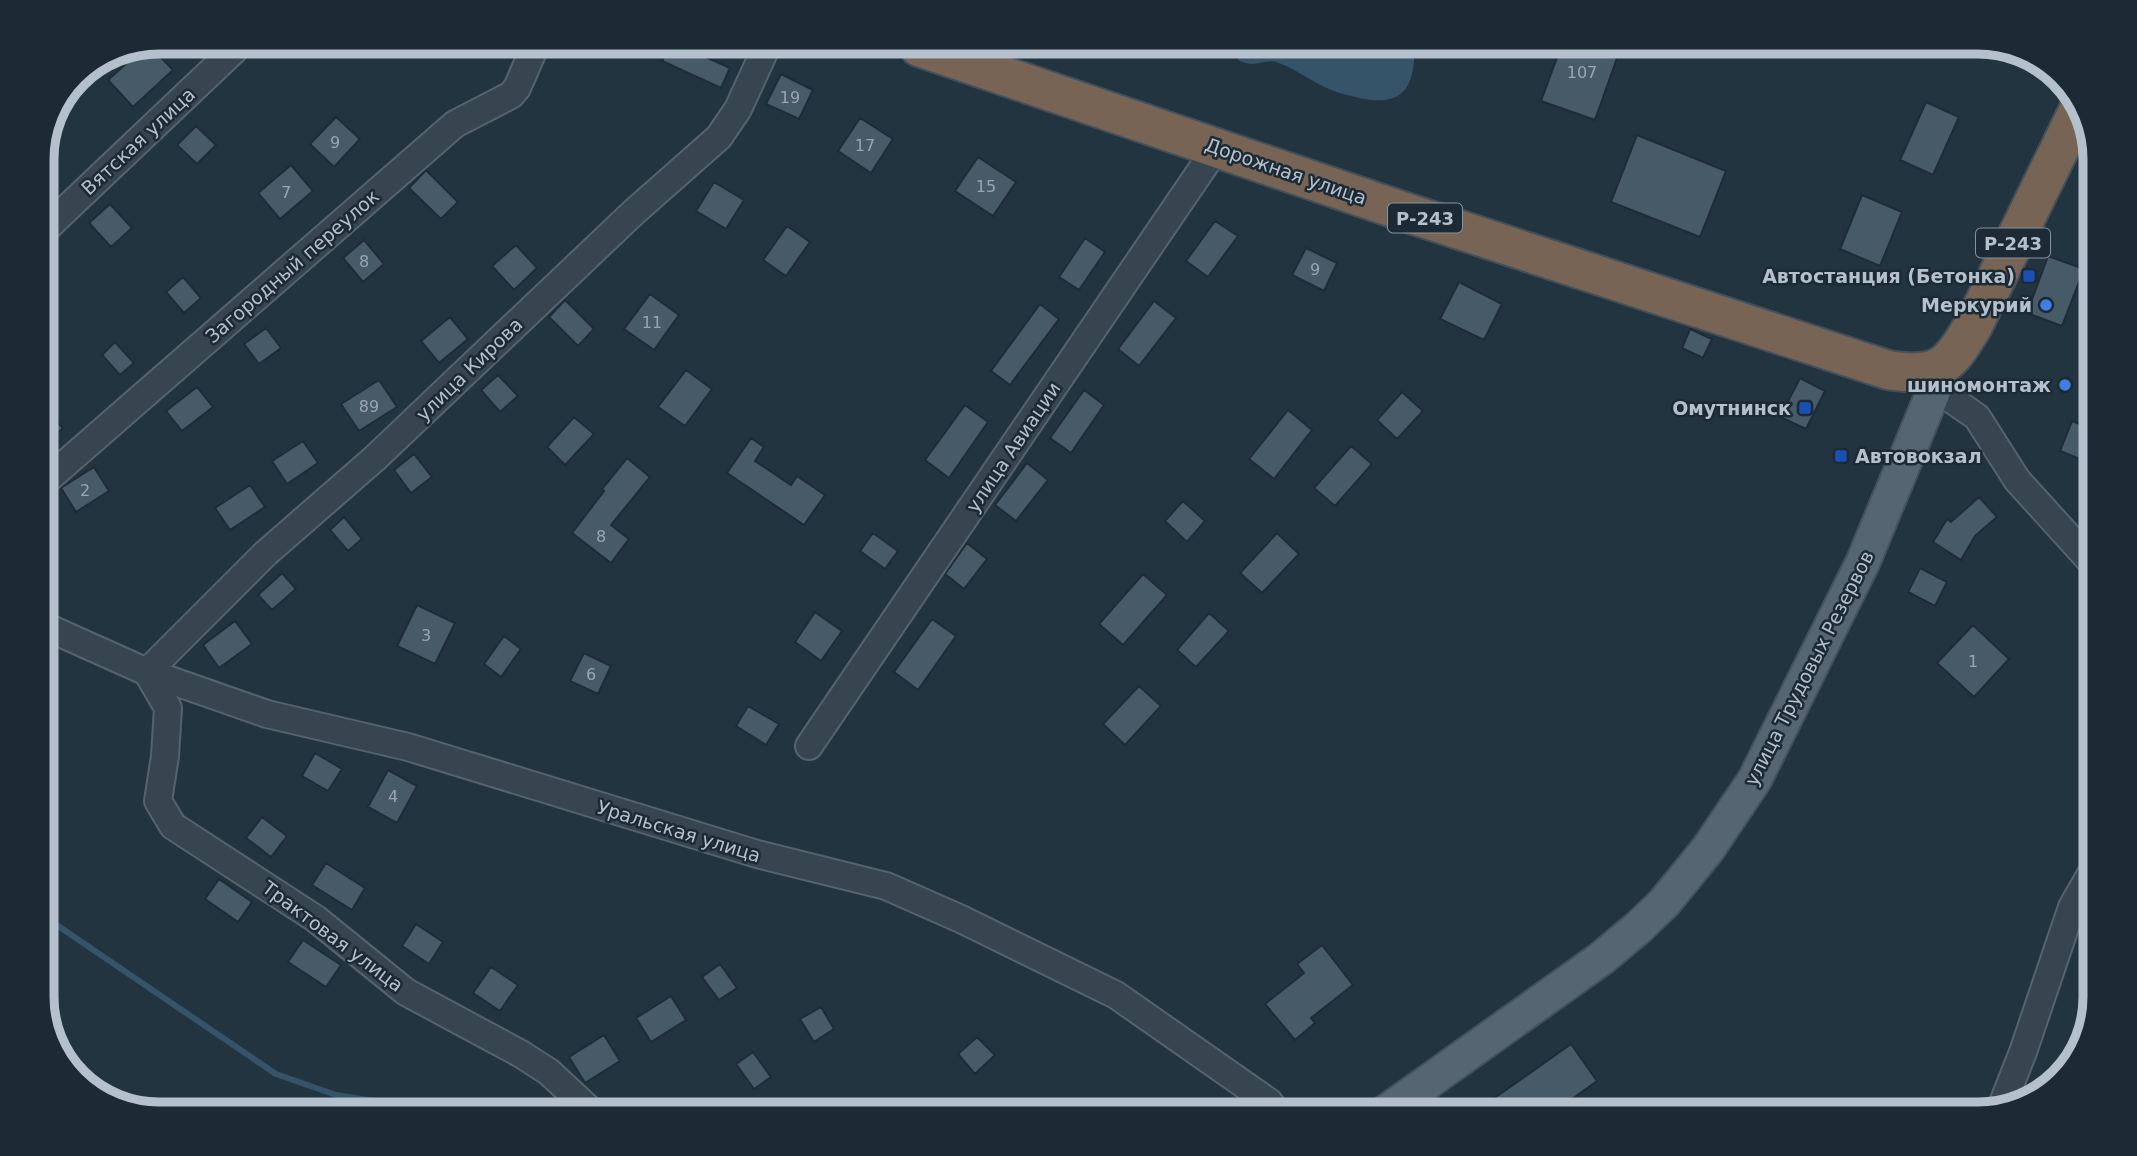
<svg xmlns="http://www.w3.org/2000/svg" width="2137" height="1156" viewBox="0 0 2137 1156" font-family="'DejaVu Sans',sans-serif">
	<rect width="100%" height="100%" fill="#233441"/>
	<path fill="#355369" d="M 1240,45 L 1414,45 C 1417,105 1387,108 1337,92 C 1317,86 1299,70 1279,63 C 1263,57 1257,70 1238,60 Z"/>
	<g fill="none" stroke-linecap="round" stroke-linejoin="round">
		<path stroke="#355369" stroke-width="6" d="M 42,915 L 276,1074 L 336,1095 L 406,1106 L 423,1114"/>
	</g>
	<path fill="#475a67" stroke="#1e2c38" stroke-width="2" d="M 1562,44 L 1622,44 L 1595,120 L 1541,101 Z
		M 668,48 L 686,48 L 730,68 L 721,88 L 662,61 Z
		M 140,51 L 155,51 L 173,70 L 133,107 L 108,80 Z
		M 781,74 L 813,90 L 799,119 L 766,104 Z
		M 1926,102 L 1959,117 L 1933,175 L 1900,160 Z
		M 336,117 L 360,139 L 334,167 L 310,144 Z
		M 860,118 L 893,139 L 871,173 L 838,151 Z
		M 196,126 L 216,145 L 197,164 L 177,145 Z
		M 1637,135 L 1726,171 L 1700,237 L 1611,202 Z
		M 978,157 L 1016,182 L 993,216 L 955,191 Z
		M 291,165 L 313,191 L 280,219 L 258,193 Z
		M 426,170 L 458,202 L 441,219 L 409,188 Z
		M 714,182 L 744,200 L 726,229 L 696,211 Z
		M 1862,195 L 1902,212 L 1880,266 L 1840,249 Z
		M 110,204 L 132,228 L 111,247 L 89,223 Z
		M 1215,221 L 1238,236 L 1208,277 L 1186,261 Z
		M 787,226 L 810,242 L 786,276 L 763,260 Z
		M 1085,238 L 1105,252 L 1079,290 L 1059,277 Z
		M 364,240 L 384,264 L 363,282 L 343,258 Z
		M 516,245 L 537,268 L 514,290 L 492,266 Z
		M 1306,248 L 1337,263 L 1324,291 L 1292,275 Z
		M 2048,256 L 2084,269 L 2062,326 L 2027,313 Z
		M 183,277 L 201,298 L 184,313 L 166,292 Z
		M 1459,282 L 1502,304 L 1484,340 L 1440,319 Z
		M 650,294 L 679,315 L 654,350 L 624,329 Z
		M 565,300 L 594,329 L 578,346 L 549,317 Z
		M 1154,301 L 1176,318 L 1139,366 L 1118,349 Z
		M 1040,304 L 1059,319 L 1010,385 L 991,371 Z
		M 450,317 L 468,339 L 439,363 L 421,341 Z
		M 266,328 L 281,348 L 259,364 L 244,344 Z
		M 1690,329 L 1712,339 L 1703,358 L 1682,348 Z
		M 115,342 L 134,363 L 120,375 L 102,355 Z
		M 686,370 L 712,389 L 685,426 L 658,407 Z
		M 498,375 L 518,396 L 500,412 L 481,390 Z
		M 1800,378 L 1825,391 L 1806,429 L 1780,417 Z
		M 379,380 L 397,407 L 359,431 L 341,404 Z
		M 197,387 L 213,407 L 182,431 L 166,411 Z
		M 1084,390 L 1104,405 L 1071,453 L 1050,438 Z
		M 1402,392 L 1423,411 L 1397,439 L 1377,420 Z
		M 965,405 L 988,422 L 949,478 L 925,460 Z
		M 42,407 L 63,428 L 42,448 Z
		M 1288,410 L 1312,430 L 1274,479 L 1249,459 Z
		M 574,417 L 594,434 L 565,465 L 547,447 Z
		M 2072,421 L 2095,430 L 2095,465 L 2060,451 Z
		M 751,438 L 764,447 L 755,461 L 791,485 L 797,476 L 825,495 L 804,525 L 727,473 Z
		M 303,441 L 318,463 L 287,484 L 272,461 Z
		M 1351,446 L 1372,464 L 1335,506 L 1314,488 Z
		M 414,454 L 432,477 L 411,493 L 394,470 Z
		M 627,458 L 650,477 L 611,525 L 629,539 L 611,563 L 572,533 L 604,491 L 602,489 Z
		M 1027,463 L 1048,480 L 1016,521 L 995,505 Z
		M 94,467 L 109,491 L 76,512 L 61,488 Z
		M 250,485 L 265,507 L 230,530 L 215,508 Z
		M 1979,497 L 1997,517 L 1975,536 L 1961,560 L 1933,542 L 1947,519 L 1951,522 Z
		M 1183,501 L 1205,521 L 1187,542 L 1165,521 Z
		M 344,517 L 362,539 L 348,551 L 330,530 Z
		M 873,533 L 898,551 L 885,569 L 860,551 Z
		M 1277,533 L 1299,554 L 1262,593 L 1240,573 Z
		M 967,543 L 987,559 L 964,589 L 945,574 Z
		M 1920,568 L 1947,582 L 1935,606 L 1908,592 Z
		M 282,573 L 296,589 L 272,610 L 258,595 Z
		M 1143,574 L 1167,595 L 1123,645 L 1099,624 Z
		M 417,605 L 455,623 L 435,664 L 397,646 Z
		M 815,612 L 842,631 L 821,661 L 795,642 Z
		M 1209,613 L 1229,631 L 1196,667 L 1177,650 Z
		M 932,619 L 956,636 L 918,690 L 894,672 Z
		M 235,621 L 252,644 L 219,668 L 203,645 Z
		M 1973,625 L 2009,659 L 1974,697 L 1937,663 Z
		M 504,636 L 521,649 L 501,677 L 484,664 Z
		M 584,653 L 611,666 L 598,694 L 570,681 Z
		M 1139,686 L 1161,706 L 1125,745 L 1103,724 Z
		M 748,706 L 779,724 L 766,745 L 736,726 Z
		M 315,753 L 342,769 L 328,791 L 302,776 Z
		M 388,770 L 417,786 L 397,823 L 368,807 Z
		M 262,817 L 287,836 L 271,857 L 246,838 Z
		M 326,863 L 365,888 L 352,910 L 312,885 Z
		M 219,879 L 252,902 L 238,922 L 205,899 Z
		M 416,924 L 443,942 L 429,964 L 402,946 Z
		M 303,940 L 341,965 L 326,987 L 288,962 Z
		M 1322,945 L 1353,985 L 1311,1018 L 1315,1023 L 1295,1040 L 1265,1004 L 1304,973 L 1297,964 Z
		M 720,964 L 737,988 L 719,1000 L 702,977 Z
		M 491,967 L 518,985 L 500,1011 L 473,993 Z
		M 671,996 L 686,1020 L 651,1042 L 636,1018 Z
		M 821,1007 L 834,1029 L 814,1042 L 800,1019 Z
		M 604,1035 L 620,1061 L 585,1083 L 569,1057 Z
		M 977,1037 L 995,1055 L 975,1074 L 958,1054 Z
		M 1571,1044 L 1597,1081 L 1568,1102 L 1571,1106 L 1560,1114 L 1493,1114 L 1486,1104 Z
		M 753,1052 L 771,1077 L 754,1089 L 736,1064 Z"/>
	<g fill="none" stroke-linecap="round" stroke-linejoin="round">
		<defs>
			<path id="minor" d="M 42,232 L 234,50
				M 1935,388 L 1977,417 L 2017,480 L 2095,566
				M 42,484 L 455,124 L 511,95 L 517,88 L 534,49
				M 42,625 L 147,672 L 267,714 L 408,747 L 757,854 L 886,886 L 961,919 L 1116,995 L 1269,1102 L 1278,1114
				M 809,746 L 1217,147
				M 2001,1108 L 2023,1052 L 2072,907 L 2095,867
				M 594,1114 L 549,1072 L 521,1054 L 406,992 L 316,919 L 173,826 L 158,801 L 165,756 L 168,708 L 147,672 L 265,554 L 374,459 L 634,212 L 719,137 L 738,109 L 766,48"/>
			<path id="major" d="M 1383,1114 L 1602,958 L 1639,927 L 1664,903 L 1708,849 L 1755,779 L 1863,562 L 1935,388 L 1934,370"/>
			<path id="highway" d="M 919,47 L 1405,212 L 1888,370 C 1939,378 1948,367 1973,326 L 2080,107"/>
		</defs>
		<use href="#minor" stroke="#55636e" stroke-width="30"/>
		<use href="#major" stroke="#44515d" stroke-width="37"/>
		<use href="#highway" stroke="#42505b" stroke-width="42"/>
		<use href="#minor" stroke="#374551" stroke-width="26"/>
		<use href="#major" stroke="#556571" stroke-width="33"/>
		<use href="#highway" stroke="#776454" stroke-width="38"/>
	</g>
	<g fill="#1a4fb4" stroke="#1c2a36" stroke-width="2.5">
		<rect x="2022" y="269" width="14" height="14" rx="3.5"/>
		<rect x="1798" y="401" width="14" height="14" rx="3.5"/>
		<rect x="1834" y="449" width="14" height="14" rx="3.5"/>
	</g>
	<g fill="#3f7fe0" stroke="#1c2a36" stroke-width="2.5">
		<circle cx="2046" cy="305" r="7"/>
		<circle cx="2065" cy="385" r="7"/>
	</g>
	<g text-anchor="middle" dominant-baseline="central" stroke-width="5" stroke-linejoin="round" paint-order="stroke">
		<g font-size="16" fill="#99a6b2">
			<text x="1582" y="72">107</text>
			<text x="790" y="97">19</text>
			<text x="335" y="142">9</text>
			<text x="865" y="145">17</text>
			<text x="986" y="186">15</text>
			<text x="286" y="192">7</text>
			<text x="364" y="261">8</text>
			<text x="1315" y="269">9</text>
			<text x="652" y="322">11</text>
			<text x="369" y="406">89</text>
			<text x="85" y="490">2</text>
			<text x="601" y="536">8</text>
			<text x="426" y="635">3</text>
			<text x="1973" y="661">1</text>
			<text x="591" y="674">6</text>
			<text x="393" y="796">4</text>
		</g>
		<g fill="#1c2a36" stroke="#86939e" stroke-width="2">
			<rect x="1388" y="203.5" width="74" height="29" rx="5"/>
			<rect x="1976" y="228.5" width="74" height="29" rx="5"/>
		</g>
		<g font-size="18" font-weight="bold" fill="#b4c0cb">
			<text x="1425" y="218">Р-243</text>
			<text x="2013" y="243">Р-243</text>
		</g>
		<g font-size="19" fill="#b4c0cb" stroke="#1c2a36">
			<text transform="translate(138 141) rotate(-43)">Вятская улица</text>
			<text transform="translate(1286 171) rotate(19)">Дорожная улица</text>
			<text transform="translate(292 266) rotate(-41)">Загородный переулок</text>
			<text transform="translate(469 369) rotate(-44)">улица Кирова</text>
			<text transform="translate(1013 447) rotate(-56)">улица Авиации</text>
			<text transform="translate(1809 668) rotate(-63)">улица Трудовых Резервов</text>
			<text transform="translate(679 831) rotate(17)">Уральская улица</text>
			<text transform="translate(333 936) rotate(37)">Трактовая улица</text>
		</g>
		<g font-size="19" font-weight="bold" fill="#b4c0cb" stroke="#1c2a36" text-anchor="end">
			<text x="2015" y="276">Автостанция (Бетонка)</text>
			<text x="2032" y="305">Меркурий</text>
			<text x="2051" y="385">шиномонтаж</text>
			<text x="1791" y="408">Омутнинск</text>
			<text x="1855" y="456" text-anchor="start">Автовокзал</text>
		</g>
	</g>
	<path d="M0 0H2137V1156H0ZM159 54H1978A105 105 0 0 1 2083 159V997A105 105 0 0 1 1978 1102H159A105 105 0 0 1 54 997V159A105 105 0 0 1 159 54Z" fill="#1c2a36" fill-rule="evenodd"/>
	<path fill="none" stroke="#b4c0cb" stroke-width="9" d="M159 54H1978A105 105 0 0 1 2083 159V997A105 105 0 0 1 1978 1102H159A105 105 0 0 1 54 997V159A105 105 0 0 1 159 54Z"/>
</svg>
